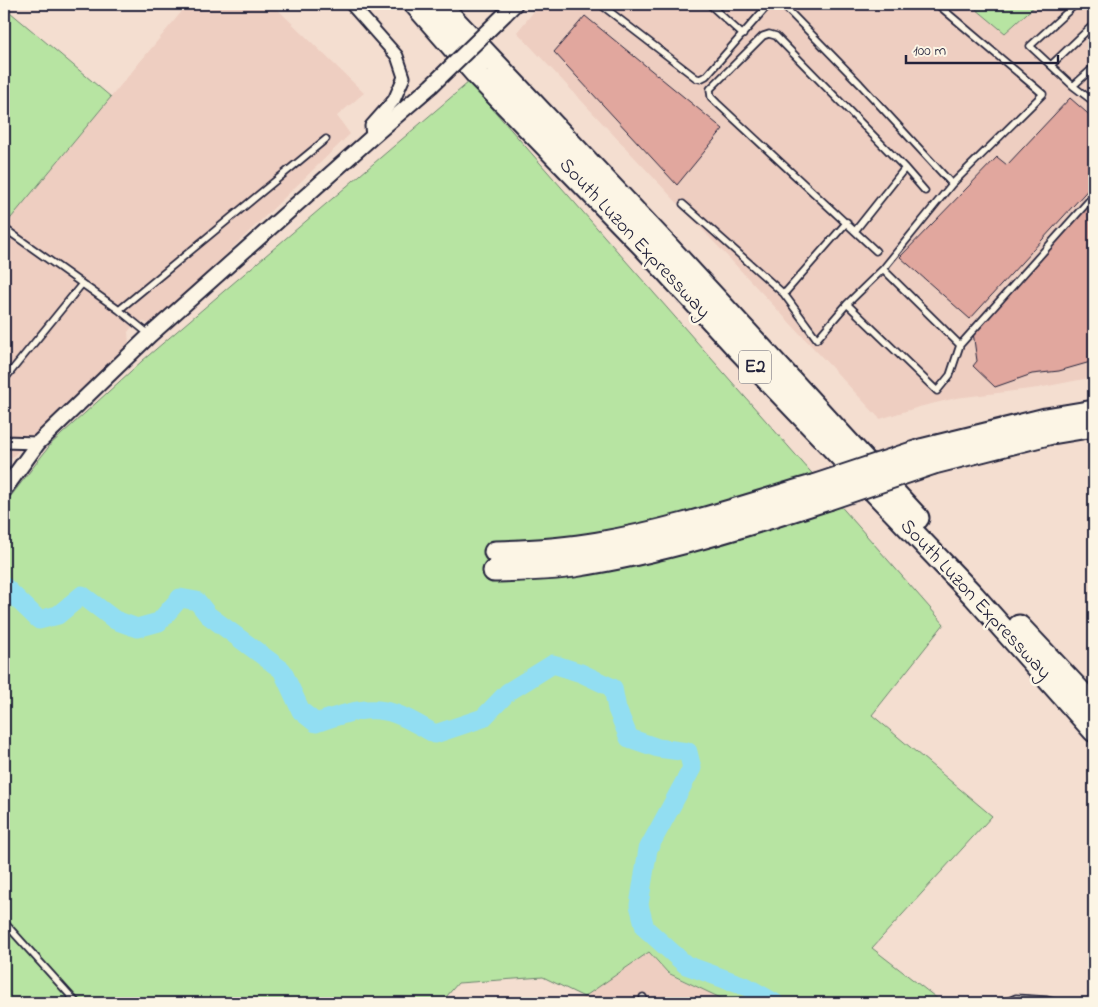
<svg xmlns="http://www.w3.org/2000/svg" width="1098" height="1007" viewBox="0 0 1098 1007" font-family="'Indie Flower',sans-serif">
	<rect width="100%" height="100%" fill="#f4ded0"/>
	<filter id="ink" filterUnits="userSpaceOnUse"><feTurbulence type="fractalNoise" baseFrequency=".02" numOctaves="2"/><feDisplacementMap in="SourceGraphic" scale="10" xChannelSelector="R" yChannelSelector="G"/><feConvolveMatrix kernelMatrix="1 2 1 2 8 2 1 2 1" color-interpolation-filters="sRGB"/></filter>
	<g filter="url(#ink)">
		<path fill="#eecec1" d="M 188,4 L 272,4 L 364,93 L 337,116 L 350,134 L 153,325 L 137,320 L 128,332 L 129,344 L 4,465 L 4,226 Z
			M 540,4 L 970,4 L 1005,33 L 1037,4 L 1094,4 L 1094,377 L 1038,388 L 956,398 L 919,407 L 880,419 L 517,32 Z
			M 649,952 L 668,974 L 731,1003 L 575,1003 Z"/>
		<path fill="#b7e4a2" stroke="#6c836e" d="M 970,4 L 1037,4 L 1005,33 Z
			M 4,7 L 111,97 L 6,224 L 4,222 Z
			M 469,82 L 944,624 L 872,715 L 992,816 L 872,948 L 943,1003 L 731,1003 L 668,973 L 649,952 L 584,997 L 543,977 L 458,983 L 441,1003 L 4,1003 L 4,505 L 51,444 L 142,361 Z"/>
		<g fill="none" stroke-linecap="round" stroke-linejoin="round">
			<path stroke="#92def2" stroke-width="19" d="M 4,586 L 39,620 L 58,615 L 82,595 L 115,620 L 137,628 L 159,622 L 180,598 L 197,601 L 208,615 L 282,670 L 301,711 L 316,723 C 343,714 369,704 396,714 C 410,719 422,727 435,734 L 483,718 L 508,692 L 553,664 L 581,673 L 613,688 L 617,709 L 629,738 L 658,748 L 688,752 L 692,768 L 648,849 L 639,905 L 645,928 L 686,965 L 747,987 L 775,1003"/>
		</g>
		<path fill="#e1a79e" stroke="#22223b" d="M 585,16 L 723,129 L 677,185 L 554,52 Z
			M 1070,98 L 1094,119 L 1094,183 L 970,319 L 900,257 L 997,157 L 1007,165 Z
			M 1094,200 L 1094,361 L 1059,371 L 1032,374 L 995,387 L 973,366 L 977,361 L 973,332 Z"/>
		<g fill="none" stroke-linecap="round" stroke-linejoin="round">
			<defs>
				<path id="service" d="M 600,4 L 696,78 L 700,79 L 706,76 L 769,4
					M 709,4 L 743,35
					M 782,4 L 860,84 L 952,184
					M 1076,4 L 1030,46 L 1073,86 L 1094,102
					M 1051,65 L 1094,24
					M 1073,86 L 1094,67
					M 683,204 L 784,294 L 817,339 L 847,304 L 883,269 L 952,184 L 1043,94 L 937,4
					M 4,228 L 119,310 L 150,335
					M 855,231 L 905,168
					M 876,251 L 717,103 L 711,97 L 710,89 L 763,36 L 769,34 L 776,36 L 905,168 L 925,191
					M 784,294 L 847,222
					M 847,304 L 937,391 L 950,375 L 960,345 L 883,269
					M 119,310 L 326,139
					M 960,345 L 1094,195
					M 4,380 L 82,284
					M 4,922 L 77,1003
					M 643,997 L 646,1003
					M 1004,1003 L 1016,998 L 1047,1000 L 1059,1003"/>
				<path id="minor" d="M 351,4 L 397,56 L 404,77 L 394,100 L 371,126 L 372,137
					M 4,442 L 38,443"/>
				<path id="tertiary" d="M 505,14 L 515,4
					M 4,490 L 38,443 L 150,335 L 372,137 L 431,86"/>
				<path id="motorway" d="M 415,4 L 479,77 L 642,245 L 738,349 L 974,596 L 1094,731
					M 439,4 L 658,236 L 918,518
					M 921,450 L 1046,419 L 1094,411
					M 934,463 L 1052,433 L 1094,426
					M 495,552 C 530,551 564,549 598,543 C 672,531 744,506 816,485
					M 494,571 C 521,570 548,570 574,566 C 661,553 745,526 828,499
					M 1019,626 L 1094,706"/>
			</defs>
			<use href="#service" stroke="#22223b" stroke-width="9"/>
			<use href="#minor" stroke="#22223b" stroke-width="15"/>
			<use href="#tertiary" stroke="#22223b" stroke-width="18"/>
			<use href="#motorway" stroke="#22223b" stroke-width="25"/>
			<use href="#service" stroke="#fcf5e5" stroke-width="5.5"/>
			<use href="#minor" stroke="#fcf5e5" stroke-width="11"/>
			<use href="#tertiary" stroke="#fcf5e5" stroke-width="14"/>
			<use href="#motorway" stroke="#fcf5e5" stroke-width="21"/>
			<defs>
				<path id="tertiary-bridge" d="M 431,86 L 505,14"/>
				<path id="motorway-bridge" d="M 816,485 L 921,450
					M 828,499 L 934,463"/>
			</defs>
			<use href="#tertiary-bridge" stroke="#22223b" stroke-width="18" stroke-linecap="butt"/>
			<use href="#motorway-bridge" stroke="#22223b" stroke-width="25" stroke-linecap="butt"/>
			<use href="#tertiary-bridge" stroke="#fcf5e5" stroke-width="14"/>
			<use href="#motorway-bridge" stroke="#fcf5e5" stroke-width="21"/>
		</g>
	</g>
	<g text-anchor="middle" dominant-baseline="central" stroke-width="5" stroke-linejoin="round" paint-order="stroke">
		<rect fill="#fcf5e5" stroke="#63616e" stroke-width="1" x="739" y="350.5" width="32" height="33" rx="4"/>
		<g font-size="19" font-weight="bold" fill="#22223b">
			<text x="755" y="367">E2</text>
		</g>
		<g font-size="20" fill="#22223b" stroke="#fcf5e5">
			<text transform="translate(634 239) rotate(47)">South Luzon Expressway</text>
			<text transform="translate(975 600) rotate(47)">South Luzon Expressway</text>
		</g>
	</g>
	<rect width="1098" height="1007" fill="none" stroke="#fcf5e5" stroke-width="20"/>
	<rect x="10" y="10" width="1078" height="987" fill="none" stroke="#22223b" stroke-width="2" filter="url(#ink)"/>
	<path d="M906 55v8h152v-8" fill="none" stroke="#22223b" stroke-width="2.5"/>
	<text x="913" y="55" font-size="15" fill="#22223b" stroke="#fcf5e5" stroke-width="4" paint-order="stroke">100 m</text>
</svg>
